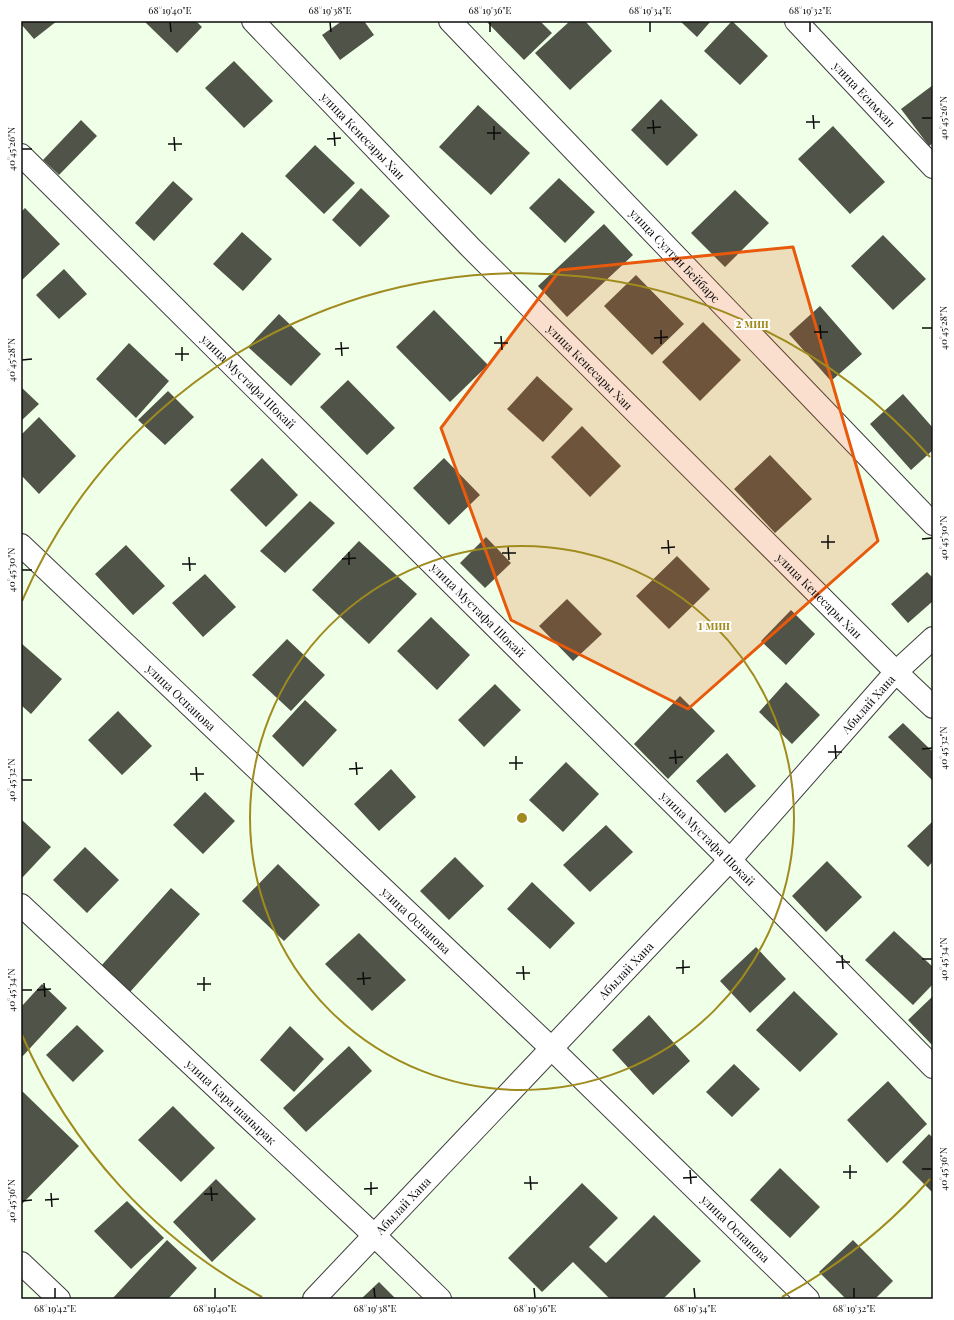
<svg xmlns="http://www.w3.org/2000/svg" width="954" height="1320" viewBox="0 0 954 1320" font-family="'Playfair Display',serif">
	<rect width="100%" height="100%" fill="#efffe8"/>
	<path fill="#505347" d="M 21,21 L 57,21 L 34,39 L 21,24 Z
		M 144,21 L 196,21 L 202,27 L 177,53 Z
		M 342,21 L 364,21 L 374,35 L 340,60 L 322,35 Z
		M 486,21 L 540,21 L 552,33 L 524,60 Z
		M 570,21 L 585,21 L 612,51 L 570,90 L 535,53 Z
		M 680,21 L 711,21 L 697,37 Z
		M 732,21 L 768,56 L 740,85 L 704,51 Z
		M 234,61 L 273,101 L 244,128 L 205,88 Z
		M 933,85 L 933,143 L 929,146 L 901,109 Z
		M 661,99 L 698,135 L 667,166 L 631,130 Z
		M 478,105 L 530,153 L 491,195 L 439,147 Z
		M 81,120 L 97,136 L 59,175 L 43,160 Z
		M 833,126 L 885,182 L 850,214 L 798,159 Z
		M 315,145 L 355,183 L 324,214 L 285,176 Z
		M 559,178 L 595,212 L 565,243 L 529,208 Z
		M 173,181 L 193,199 L 154,241 L 135,223 Z
		M 361,188 L 390,216 L 360,247 L 332,220 Z
		M 735,190 L 769,223 L 725,267 L 691,233 Z
		M 25,208 L 60,244 L 21,281 L 21,212 Z
		M 604,224 L 633,255 L 567,317 L 538,286 Z
		M 242,232 L 272,259 L 243,291 L 213,264 Z
		M 883,235 L 926,279 L 893,310 L 851,266 Z
		M 64,269 L 87,294 L 59,319 L 36,295 Z
		M 636,275 L 684,324 L 652,355 L 604,306 Z
		M 820,306 L 862,354 L 831,381 L 789,334 Z
		M 434,310 L 488,365 L 450,402 L 396,347 Z
		M 279,314 L 321,354 L 291,386 L 248,347 Z
		M 703,322 L 741,360 L 700,401 L 662,362 Z
		M 129,343 L 169,381 L 136,418 L 96,379 Z
		M 537,376 L 573,409 L 543,442 L 507,409 Z
		M 348,380 L 395,428 L 367,455 L 320,407 Z
		M 21,387 L 39,404 L 21,421 Z
		M 168,391 L 194,417 L 165,445 L 138,420 Z
		M 903,394 L 933,428 L 933,450 L 911,470 L 870,424 Z
		M 39,417 L 76,456 L 39,494 L 21,475 L 21,435 Z
		M 582,426 L 621,466 L 590,497 L 551,457 Z
		M 770,455 L 812,499 L 775,533 L 734,489 Z
		M 262,458 L 298,495 L 266,527 L 230,490 Z
		M 444,458 L 480,495 L 449,525 L 413,488 Z
		M 310,501 L 335,523 L 285,573 L 260,551 Z
		M 486,537 L 511,563 L 485,588 L 460,563 Z
		M 359,541 L 417,594 L 369,644 L 312,590 Z
		M 126,545 L 165,586 L 133,615 L 95,574 Z
		M 677,556 L 710,589 L 669,629 L 636,596 Z
		M 927,572 L 933,578 L 933,601 L 908,623 L 891,604 Z
		M 205,574 L 236,607 L 203,637 L 172,603 Z
		M 567,599 L 602,634 L 573,661 L 539,626 Z
		M 791,610 L 815,634 L 786,665 L 761,641 Z
		M 431,617 L 470,655 L 437,690 L 397,651 Z
		M 287,639 L 325,675 L 291,711 L 252,675 Z
		M 21,643 L 62,679 L 31,714 L 21,705 Z
		M 786,682 L 820,715 L 792,744 L 759,712 Z
		M 495,684 L 521,710 L 484,747 L 458,720 Z
		M 680,696 L 715,731 L 668,779 L 634,744 Z
		M 305,700 L 337,730 L 303,767 L 272,736 Z
		M 118,711 L 152,746 L 122,775 L 88,740 Z
		M 903,723 L 933,752 L 933,781 L 888,737 Z
		M 727,753 L 756,786 L 725,813 L 696,781 Z
		M 566,762 L 599,794 L 563,832 L 529,800 Z
		M 391,769 L 416,797 L 379,831 L 354,804 Z
		M 205,792 L 235,821 L 203,854 L 173,825 Z
		M 21,819 L 51,847 L 21,879 Z
		M 933,821 L 933,861 L 928,867 L 907,846 Z
		M 606,825 L 633,852 L 590,892 L 563,865 Z
		M 85,847 L 119,880 L 87,913 L 53,880 Z
		M 455,857 L 484,886 L 449,920 L 420,891 Z
		M 827,861 L 862,897 L 826,932 L 792,896 Z
		M 278,864 L 320,905 L 284,941 L 242,901 Z
		M 532,882 L 575,923 L 550,949 L 507,909 Z
		M 171,888 L 200,914 L 130,992 L 101,966 Z
		M 894,931 L 933,967 L 933,984 L 913,1005 L 865,960 Z
		M 359,933 L 406,980 L 372,1011 L 325,964 Z
		M 756,947 L 786,979 L 750,1013 L 720,981 Z
		M 42,984 L 67,1008 L 21,1058 L 21,1007 Z
		M 794,991 L 838,1034 L 800,1072 L 756,1030 Z
		M 933,996 L 933,1046 L 908,1020 Z
		M 649,1015 L 690,1061 L 653,1095 L 612,1050 Z
		M 77,1025 L 104,1051 L 73,1082 L 46,1055 Z
		M 290,1026 L 324,1059 L 294,1092 L 260,1060 Z
		M 349,1046 L 372,1071 L 306,1132 L 283,1108 Z
		M 734,1064 L 760,1089 L 732,1117 L 706,1092 Z
		M 888,1081 L 927,1124 L 887,1163 L 847,1120 Z
		M 21,1090 L 79,1146 L 21,1205 Z
		M 173,1106 L 215,1148 L 181,1182 L 138,1140 Z
		M 929,1134 L 933,1138 L 933,1193 L 902,1162 Z
		M 780,1168 L 820,1207 L 790,1238 L 750,1200 Z
		M 216,1179 L 256,1219 L 212,1262 L 173,1222 Z
		M 582,1183 L 618,1218 L 589,1247 L 606,1263 L 654,1215 L 701,1261 L 663,1299 L 610,1299 L 573,1262 L 542,1292 L 508,1258 Z
		M 127,1201 L 164,1238 L 131,1269 L 94,1231 Z
		M 167,1240 L 197,1268 L 168,1299 L 112,1299 Z
		M 853,1240 L 893,1281 L 875,1299 L 846,1299 L 819,1272 Z
		M 379,1282 L 396,1299 L 361,1299 Z"/>
	<g fill="none" stroke-linecap="round" stroke-linejoin="round">
		<defs>
			<g id="minor">
				<path id="s1" d="M 253,21 L 471,248 L 896,672 L 933,707"/>
				<path id="s2" d="M 450,21 L 933,524"/>
				<path id="s3" d="M 796,21 L 933,167"/>
				<path id="s4" d="M 21,155 L 730,860 L 933,1067"/>
				<path id="s5" d="M 21,545 L 551,1048 L 808,1299"/>
				<path id="s6" d="M 21,905 L 375,1236 L 440,1299"/>
				<path d="M 21,1263 L 59,1299"/>
				<path id="s7" d="M 314,1299 L 730,860 L 896,672 L 933,638"/>
			</g>
		</defs>
		<use href="#minor" stroke="#3e3e3e" stroke-width="24"/>
		<use href="#minor" stroke="#fff" stroke-width="22"/>
	</g>
	<path fill="#e8590c" fill-opacity="0.2" stroke="#e8590c" stroke-width="3" stroke-linejoin="round" d="M 793,247 L 878,541 L 688,709 L 511,620 L 441,428 L 560,270 Z"/>
	<path fill="none" stroke="#0b0b0b" stroke-width="1.5" d="M 170,22 L 171,32M 330,22 L 331,32M 490,22 L 490,32M 650,22 L 650,32M 810,22 L 810,32M 813,115 L 814,129M 922,118 L 932,118M 653,120 L 654,134M 806,122 L 820,122M 494,126 L 494,140M 647,128 L 661,127M 334,132 L 335,146M 487,133 L 501,133M 174,137 L 175,151M 327,139 L 341,138M 168,144 L 182,144M 22,149 L 32,149M 820,325 L 821,339M 922,328 L 932,328M 661,330 L 661,344M 814,332 L 828,332M 501,336 L 502,350M 654,338 L 668,337M 341,342 L 342,356M 494,343 L 508,343M 182,347 L 182,361M 335,349 L 349,348M 175,354 L 189,354M 22,360 L 32,359M 828,535 L 828,549M 922,539 L 932,538M 668,540 L 669,554M 821,542 L 835,542M 508,546 L 509,560M 661,548 L 675,547M 349,552 L 349,565M 502,553 L 516,553M 189,557 L 190,571M 342,559 L 356,558M 182,564 L 196,564M 22,570 L 32,570M 835,745 L 836,759M 922,749 L 932,748M 675,750 L 676,764M 828,752 L 842,752M 516,756 L 516,770M 669,758 L 683,757M 356,762 L 357,775M 509,763 L 523,763M 196,767 L 197,781M 349,769 L 363,768M 190,774 L 204,774M 22,780 L 32,780M 842,955 L 843,969M 922,959 L 932,959M 683,960 L 683,974M 836,962 L 850,962M 523,966 L 524,980M 676,968 L 690,967M 363,972 L 364,985M 516,973 L 530,973M 204,977 L 204,991M 357,979 L 371,978M 44,983 L 45,997M 197,984 L 211,984M 22,990 L 32,990M 37,990 L 51,989M 850,1165 L 850,1179M 922,1169 L 932,1169M 690,1170 L 691,1184M 843,1172 L 857,1172M 530,1176 L 531,1190M 683,1178 L 697,1177M 371,1182 L 371,1195M 524,1183 L 538,1183M 211,1187 L 212,1201M 364,1189 L 378,1188M 51,1193 L 52,1207M 204,1194 L 218,1194M 45,1200 L 59,1199M 22,1201 L 32,1200M 55,1288 L 55,1298M 215,1288 L 215,1298M 374,1288 L 375,1298M 534,1288 L 535,1298M 694,1288 L 695,1298M 854,1288 L 854,1298"/>
	<g fill="none" stroke="#a08b1f" stroke-width="2">
		<circle cx="522" cy="818" r="272"/>
		<path d="M930 1179A545 545 0 0 1 782 1297M262 1297A545 545 0 0 1 22 1035M22 601A545 545 0 0 1 930 457"/>
	</g>
	<g text-anchor="middle" dominant-baseline="central" stroke-width="4" stroke-linejoin="round" paint-order="stroke">
		<g font-size="12" fill="#0b0b0b" stroke="#fff">
			<text stroke="none"><textPath href="#s3" startOffset="100">улица Есимхан</textPath></text>
			<text stroke="none"><textPath href="#s1" startOffset="159">улица Кенесары Хан</textPath></text>
			<text stroke="none"><textPath href="#s2" startOffset="325">улица Султан Бейбарс</textPath></text>
			<text stroke="none"><textPath href="#s1" startOffset="483">улица Кенесары Хан</textPath></text>
			<text stroke="none"><textPath href="#s4" startOffset="321">улица Мустафа Шокай</textPath></text>
			<text stroke="none"><textPath href="#s1" startOffset="807">улица Кенесары Хан</textPath></text>
			<text stroke="none"><textPath href="#s4" startOffset="645">улица Мустафа Шокай</textPath></text>
			<text stroke="none"><textPath href="#s5" startOffset="221">улица Оспанова</textPath></text>
			<text stroke="none"><textPath href="#s7" startOffset="813">Абылай Хана</textPath></text>
			<text stroke="none"><textPath href="#s4" startOffset="969">улица Мустафа Шокай</textPath></text>
			<text stroke="none"><textPath href="#s5" startOffset="545">улица Оспанова</textPath></text>
			<text stroke="none"><textPath href="#s7" startOffset="453">Абылай Хана</textPath></text>
			<text stroke="none"><textPath href="#s6" startOffset="288">улица Кара шанырак</textPath></text>
			<text stroke="none"><textPath href="#s7" startOffset="129">Абылай Хана</textPath></text>
			<text stroke="none"><textPath href="#s5" startOffset="989">улица Оспанова</textPath></text>
		</g>
	</g>
	<circle cx="522" cy="818" r="6" fill="#a08b1f" stroke="#fff" stroke-width="2"/>
	<g font-size="12" text-anchor="middle" font-weight="bold" fill="#a08b1f" stroke="#fff" stroke-width="4" stroke-linejoin="round" paint-order="stroke">
		<text x="752" y="328">2 мин</text>
		<text x="714" y="630">1 мин</text>
	</g>
	<rect width="954" height="1320" fill="none" stroke="#ffffff" stroke-width="44"/>
	<rect x="22" y="22" width="910" height="1276" fill="none" stroke="#0b0b0b" stroke-width="1.5"/>
	<g font-size="10" text-anchor="middle" fill="#0b0b0b">
		<text x="170" y="14">68°19'40"E</text>
		<text x="330" y="14">68°19'38"E</text>
		<text x="490" y="14">68°19'36"E</text>
		<text x="650" y="14">68°19'34"E</text>
		<text x="810" y="14">68°19'32"E</text>
		<text transform="translate(943 118) rotate(-90)" y="4">40°45'26"N</text>
		<text transform="translate(11 149) rotate(-90)" y="4">40°45'26"N</text>
		<text transform="translate(943 328) rotate(-90)" y="4">40°45'28"N</text>
		<text transform="translate(11 360) rotate(-90)" y="4">40°45'28"N</text>
		<text transform="translate(943 538) rotate(-90)" y="4">40°45'30"N</text>
		<text transform="translate(11 570) rotate(-90)" y="4">40°45'30"N</text>
		<text transform="translate(943 748) rotate(-90)" y="4">40°45'32"N</text>
		<text transform="translate(11 780) rotate(-90)" y="4">40°45'32"N</text>
		<text transform="translate(943 959) rotate(-90)" y="4">40°45'34"N</text>
		<text transform="translate(11 990) rotate(-90)" y="4">40°45'34"N</text>
		<text transform="translate(943 1169) rotate(-90)" y="4">40°45'36"N</text>
		<text transform="translate(11 1201) rotate(-90)" y="4">40°45'36"N</text>
		<text x="55" y="1312">68°19'42"E</text>
		<text x="215" y="1312">68°19'40"E</text>
		<text x="375" y="1312">68°19'38"E</text>
		<text x="535" y="1312">68°19'36"E</text>
		<text x="695" y="1312">68°19'34"E</text>
		<text x="854" y="1312">68°19'32"E</text>
	</g>
</svg>
